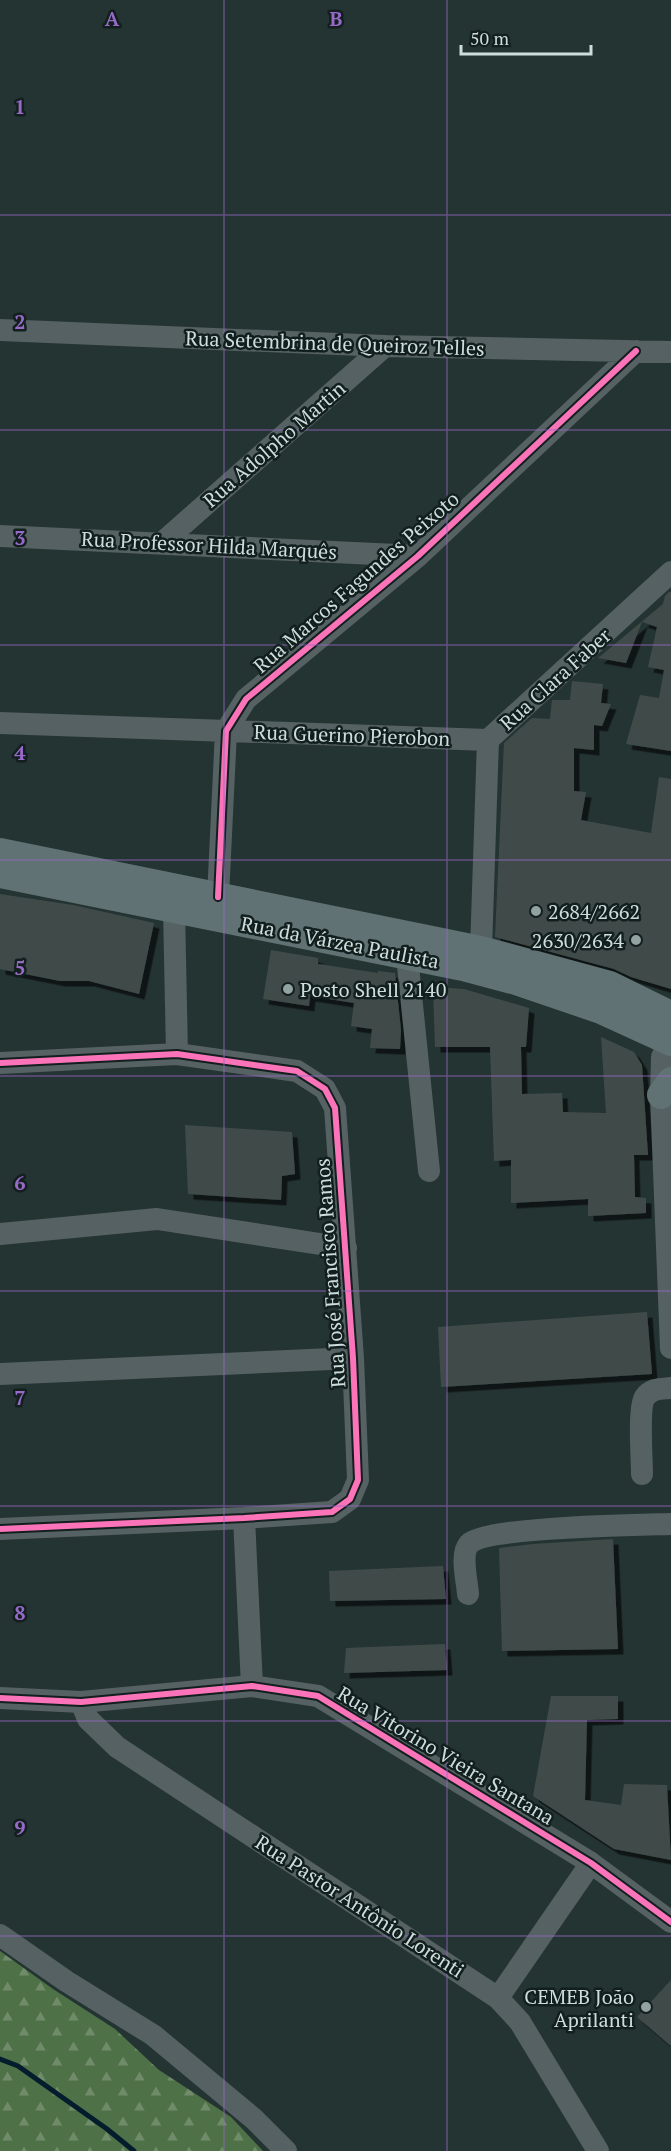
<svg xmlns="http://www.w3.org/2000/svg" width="671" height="2151" viewBox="0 0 671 2151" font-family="'PT Serif',serif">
	<defs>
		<pattern id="forest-firs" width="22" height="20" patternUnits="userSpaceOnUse" patternTransform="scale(1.5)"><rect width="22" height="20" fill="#4f7147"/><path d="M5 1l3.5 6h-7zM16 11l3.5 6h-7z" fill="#6f8b6a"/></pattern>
		<filter id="shadow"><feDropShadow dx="5.5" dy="5.5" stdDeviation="0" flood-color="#0009"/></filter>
	</defs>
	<rect width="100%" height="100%" fill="#243432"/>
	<path fill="url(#forest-firs)" d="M 0,1951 L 53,1989 L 115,2029 L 159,2070 L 231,2117 L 263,2151 L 0,2151 Z"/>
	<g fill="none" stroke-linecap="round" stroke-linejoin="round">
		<path stroke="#031d2d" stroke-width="5" d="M 0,2059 L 18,2066 L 107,2129 L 134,2151"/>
	</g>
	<path fill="#3f4c49" filter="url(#shadow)" d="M 669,592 L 671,592 L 671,751 L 626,744 L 640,695 L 659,698 L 664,670 L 648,667 L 657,627 L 642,622 L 626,663 L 598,658 L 663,604 L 665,596 Z
		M 572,681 L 603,684 L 601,703 L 611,704 L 602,726 L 594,725 L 594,750 L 574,748 L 574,791 L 586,792 L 581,820 L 651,833 L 659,777 L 671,779 L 671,989 L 631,977 L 614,969 L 495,937 L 504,743 L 532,718 L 550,719 L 552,700 L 570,700 Z
		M 0,894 L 73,905 L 154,923 L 139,994 L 89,981 L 60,981 L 0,969 Z
		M 271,950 L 318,958 L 318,964 L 378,973 L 378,971 L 395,973 L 401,1030 L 400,1049 L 370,1048 L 372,1029 L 351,1026 L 354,1003 L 310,996 L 309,1006 L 263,999 Z
		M 433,987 L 464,989 L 529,1008 L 526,1047 L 521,1047 L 522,1094 L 562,1093 L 563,1112 L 606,1113 L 601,1037 L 634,1052 L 642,1065 L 648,1155 L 634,1155 L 635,1197 L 646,1198 L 646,1213 L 588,1216 L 588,1199 L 511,1203 L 511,1160 L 494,1161 L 490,1047 L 435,1047 Z
		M 185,1125 L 292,1132 L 295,1174 L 282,1176 L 281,1200 L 188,1194 Z
		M 647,1312 L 652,1374 L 441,1387 L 438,1327 Z
		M 613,1539 L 618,1649 L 502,1651 L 499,1548 L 533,1544 Z
		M 443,1566 L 446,1599 L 330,1601 L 329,1571 Z
		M 445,1644 L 447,1670 L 344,1673 L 346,1648 Z
		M 551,1696 L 618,1696 L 618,1719 L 587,1720 L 585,1800 L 621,1805 L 624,1784 L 667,1785 L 671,1860 L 614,1849 L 533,1796 Z
		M 671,1980 L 671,2046 L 637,2017 Z"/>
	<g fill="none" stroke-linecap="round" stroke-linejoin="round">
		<path stroke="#556162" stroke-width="22" d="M 0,330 L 385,346 L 671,352
			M 0,536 L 418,556
			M 162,543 L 385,346
			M 0,723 L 488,740
			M 218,897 L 226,731 L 246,699 L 418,556 L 636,351
			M 174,909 L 177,1054
			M 481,950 L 488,740 L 671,572
			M 407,956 L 429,1171
			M 671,1041 L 662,1057 L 661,1095 L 671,1348
			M 0,1063 L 177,1054 L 297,1071 L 325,1089 L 335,1108 L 353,1358 L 358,1480 L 350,1499 L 332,1512 L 244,1518 L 0,1529
			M 0,1234 L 157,1219 L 346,1248
			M 0,1374 L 353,1358
			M 642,1474 C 642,1459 638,1407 645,1397 C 652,1388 661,1389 671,1388
			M 244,1518 L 252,1686
			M 468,1594 C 467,1580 460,1554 469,1544 C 485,1527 640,1525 671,1524
			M 0,1698 L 81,1702 L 252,1686 L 318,1696 L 591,1863 L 671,1922
			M 81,1702 L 88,1719 L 117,1747 L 498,1998 L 520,2022 L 598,2151
			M 0,1935 L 66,1981 L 153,2035 L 254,2119 L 286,2151
			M 498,1998 L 591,1863"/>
		<path stroke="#617274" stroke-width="28" d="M 0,852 L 481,950 L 610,985 L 671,1015
			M 0,874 L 463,967 L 516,981 L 601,1010 L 671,1042
			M 661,1095 L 671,1081"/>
		<defs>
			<path id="cycleway" d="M 218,897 L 226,731 L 246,699 L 418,556 L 636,351
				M 0,1063 L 177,1054 L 297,1071 L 325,1089 L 335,1108 L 353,1358 L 358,1480 L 350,1499 L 332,1512 L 244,1518 L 0,1529
				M 0,1698 L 81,1702 L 252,1686 L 318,1696 L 591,1863 L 671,1922"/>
		</defs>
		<use href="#cycleway" stroke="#121f1e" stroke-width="10"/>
		<use href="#cycleway" stroke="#fb73b8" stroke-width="6"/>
	</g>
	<path fill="none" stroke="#976ac9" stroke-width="1.5" stroke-opacity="0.55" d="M 224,0 L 224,2151M 447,0 L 447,2151M 0,215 L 671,215M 0,430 L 671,430M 0,645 L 671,645M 0,860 L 671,860M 0,1076 L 671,1076M 0,1291 L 671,1291M 0,1506 L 671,1506M 0,1721 L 671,1721M 0,1936 L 671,1936"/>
	<g fill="#91a2a0" stroke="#121f1e" stroke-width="2">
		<circle cx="536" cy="911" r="6"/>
		<circle cx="636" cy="940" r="6"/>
		<circle cx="288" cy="989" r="6"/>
		<circle cx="646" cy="2007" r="6"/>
	</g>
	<g text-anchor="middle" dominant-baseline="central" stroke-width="5" stroke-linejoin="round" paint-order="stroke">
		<g font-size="20" fill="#ccdddb" stroke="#121f1e">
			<text transform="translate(335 343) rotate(2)">Rua Setembrina de Queiroz Telles</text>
			<text transform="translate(274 444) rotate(-41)">Rua Adolpho Martin</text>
			<text transform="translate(209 545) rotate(3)">Rua Professor Hilda Marquês</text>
			<text transform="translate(356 582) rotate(-41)">Rua Marcos Fagundes Peixoto</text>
			<text transform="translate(555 679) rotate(-42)">Rua Clara Faber</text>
			<text transform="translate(352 735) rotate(2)">Rua Guerino Pierobon</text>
			<text transform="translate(340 942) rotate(11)">Rua da Várzea Paulista</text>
			<text transform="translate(330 1273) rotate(-94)">Rua José Francisco Ramos</text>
			<text transform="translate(446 1755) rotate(31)">Rua Vitorino Vieira Santana</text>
			<text transform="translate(360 1906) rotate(33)">Rua Pastor Antônio Lorenti</text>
		</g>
		<g font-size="20" fill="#ccdddb" stroke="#121f1e" text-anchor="start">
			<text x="548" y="911">2684/2662</text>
			<text x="624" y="940" text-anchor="end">2630/2634</text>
			<text x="300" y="989">Posto Shell 2140</text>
			<text x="634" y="1996" text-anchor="end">CEMEB João<tspan x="634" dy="23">Aprilanti</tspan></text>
		</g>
	</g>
	<g font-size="20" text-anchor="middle" font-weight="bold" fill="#976ac9" stroke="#121f1e" stroke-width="5" stroke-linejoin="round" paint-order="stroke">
		<text x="112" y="26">A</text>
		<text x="336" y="26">B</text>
		<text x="20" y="114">1</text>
		<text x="20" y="329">2</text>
		<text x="20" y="545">3</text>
		<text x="20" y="760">4</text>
		<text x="20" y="975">5</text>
		<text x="20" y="1190">6</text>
		<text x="20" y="1405">7</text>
		<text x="20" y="1620">8</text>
		<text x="20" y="1835">9</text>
	</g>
	<path d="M461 45v9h130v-9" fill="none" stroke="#ccdddb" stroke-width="3"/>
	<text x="470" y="45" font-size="18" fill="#ccdddb" stroke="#121f1e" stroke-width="4.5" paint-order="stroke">50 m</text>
</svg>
